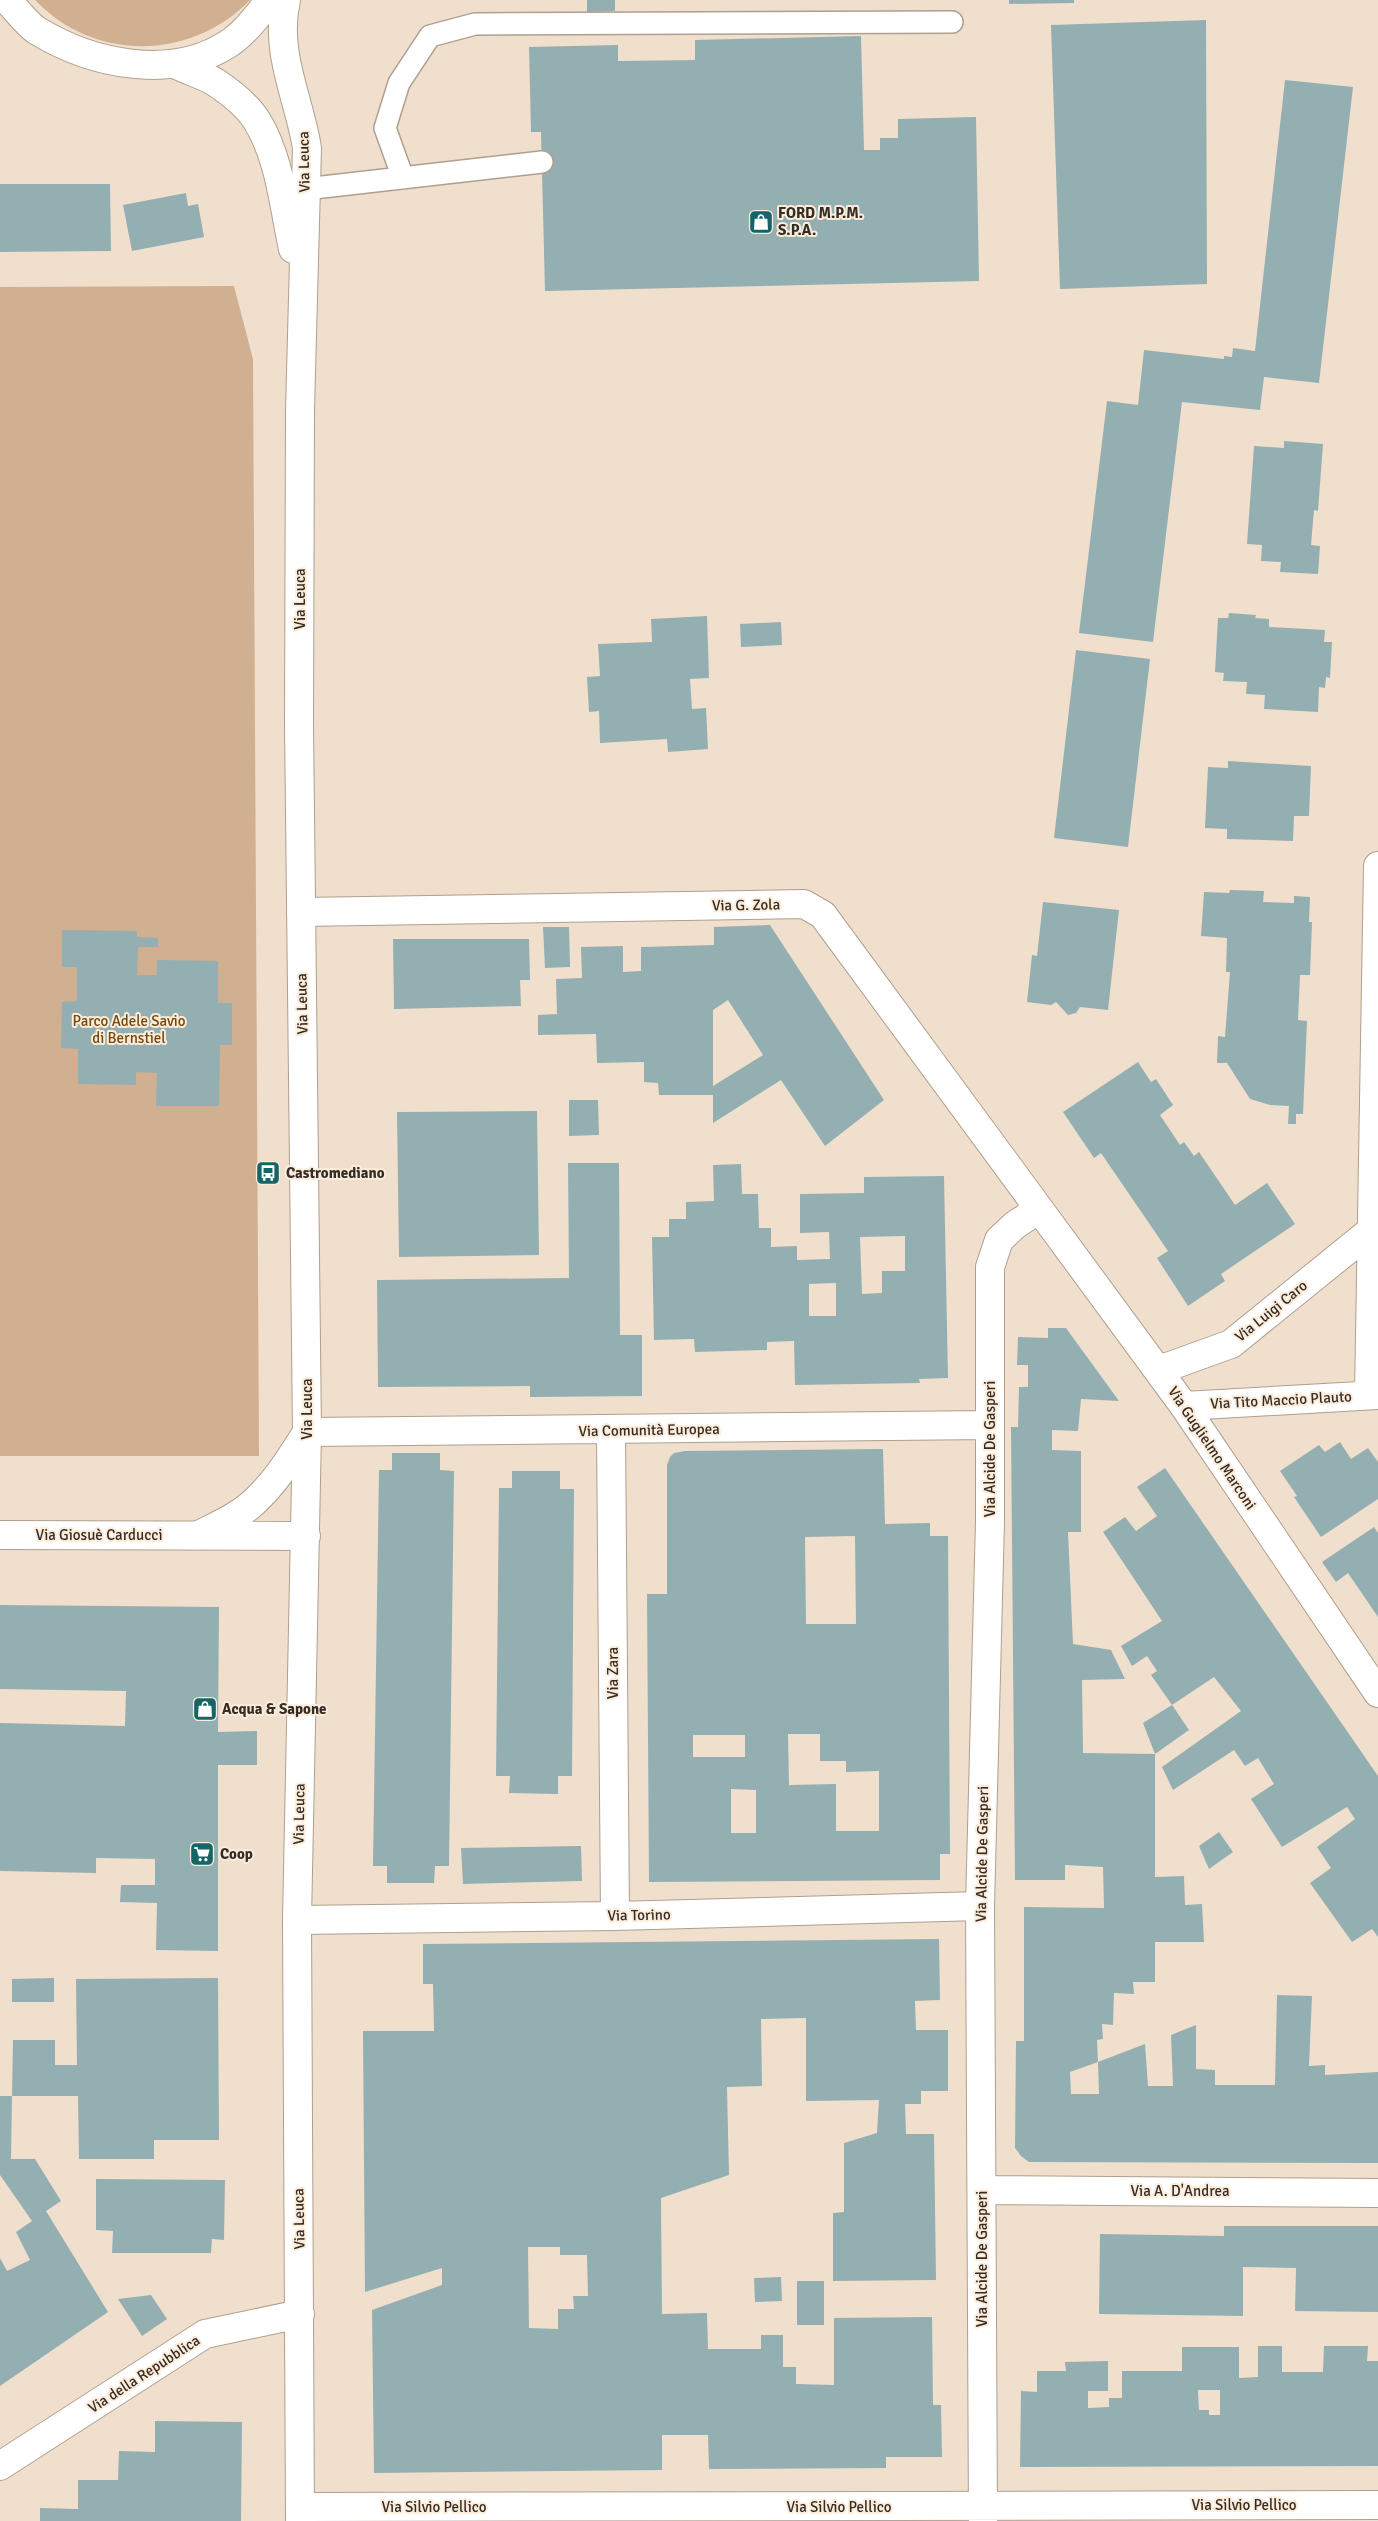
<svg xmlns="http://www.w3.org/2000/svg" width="1378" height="2521" viewBox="0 0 1378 2521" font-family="Signika,sans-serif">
	<rect width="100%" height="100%" fill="#f1dfcd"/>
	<path fill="#d0b090" d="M 35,0 L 250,0 C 191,61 94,62 35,0 Z
		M 234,286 L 253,359 L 259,1456 L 0,1456 L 0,287 Z"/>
	<path fill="#93afb1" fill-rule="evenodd" d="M 587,0 L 615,0 L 615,11 L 587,12 Z
		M 1009,0 L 1074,0 L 1074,3 L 1009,4 Z
		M 1206,20 L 1207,284 L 1060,289 L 1051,25 Z
		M 861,36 L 864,150 L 880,150 L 880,138 L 898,138 L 898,119 L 976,117 L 979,281 L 545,291 L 541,132 L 531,132 L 529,47 L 618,45 L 618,61 L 695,60 L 695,40 Z
		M 1285,80 L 1353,87 L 1319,383 L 1264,377 L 1260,410 L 1182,402 L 1153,642 L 1079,633 L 1107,401 L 1138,405 L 1144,350 L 1224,359 L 1224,356 L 1232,357 L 1233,348 L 1255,351 Z
		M 0,184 L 110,184 L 111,251 L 0,252 Z
		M 186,193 L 188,206 L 198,204 L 204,237 L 132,251 L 123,205 Z
		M 1284,441 L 1323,444 L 1318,511 L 1314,510 L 1311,545 L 1320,546 L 1318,574 L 1280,572 L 1281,562 L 1261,561 L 1262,545 L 1247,544 L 1254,446 L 1284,448 Z
		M 1229,613 L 1256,615 L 1255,618 L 1269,619 L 1269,627 L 1325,630 L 1324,642 L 1332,642 L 1330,678 L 1326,677 L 1325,688 L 1319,687 L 1318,712 L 1264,709 L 1265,695 L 1246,694 L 1247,682 L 1223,681 L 1224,673 L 1215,672 L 1218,618 L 1228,618 Z
		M 707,616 L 709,678 L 690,679 L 692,709 L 706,708 L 708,749 L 668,752 L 667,739 L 600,743 L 599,711 L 589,712 L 587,677 L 600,676 L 598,644 L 652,642 L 651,619 Z
		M 781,622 L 782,645 L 741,647 L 740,624 Z
		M 1076,650 L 1150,659 L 1128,847 L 1054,838 Z
		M 1228,761 L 1311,766 L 1309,816 L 1294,816 L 1293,841 L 1227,839 L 1227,829 L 1205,828 L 1208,767 L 1228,768 Z
		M 1230,890 L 1264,891 L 1263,902 L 1294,903 L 1294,896 L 1310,897 L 1309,922 L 1312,922 L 1310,975 L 1300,975 L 1298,1020 L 1307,1021 L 1303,1114 L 1296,1114 L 1296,1124 L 1288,1124 L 1289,1106 L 1270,1105 L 1250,1099 L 1227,1063 L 1217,1063 L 1218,1036 L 1225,1037 L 1230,972 L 1226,972 L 1227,938 L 1201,936 L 1204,892 L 1229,893 Z
		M 1043,902 L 1119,910 L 1108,1010 L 1080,1007 L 1076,1013 L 1068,1015 L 1056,1002 L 1051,1005 L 1027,1002 L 1032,955 L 1037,956 Z
		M 770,925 L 884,1100 L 825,1146 L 781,1080 L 713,1123 L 713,1095 L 659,1095 L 658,1083 L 644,1082 L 644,1062 L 597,1063 L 596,1034 L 538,1035 L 538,1015 L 557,1014 L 556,979 L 582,978 L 581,947 L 623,946 L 623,972 L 641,971 L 641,947 L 714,945 L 714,927 ZM 728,1000 L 763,1055 L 713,1086 L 713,1010 Z
		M 543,927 L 569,927 L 570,967 L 545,968 Z
		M 62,930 L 137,931 L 137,937 L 158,938 L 158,947 L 138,947 L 137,975 L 157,975 L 157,960 L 218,961 L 218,1003 L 232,1003 L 232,1045 L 220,1045 L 219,1106 L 156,1106 L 157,1073 L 136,1072 L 136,1085 L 78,1084 L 78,1049 L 61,1048 L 62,1002 L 77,1001 L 77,967 L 62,967 Z
		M 393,939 L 529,939 L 530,980 L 520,980 L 521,1006 L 394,1009 Z
		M 1138,1062 L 1151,1082 L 1156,1079 L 1173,1105 L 1160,1115 L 1180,1145 L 1184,1142 L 1194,1156 L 1199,1152 L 1235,1205 L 1267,1183 L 1295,1224 L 1221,1274 L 1225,1281 L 1188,1306 L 1157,1258 L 1168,1251 L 1101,1153 L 1094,1158 L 1063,1112 Z
		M 569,1100 L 598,1100 L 599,1135 L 569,1136 Z
		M 537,1111 L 539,1255 L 399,1257 L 397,1112 Z
		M 568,1163 L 619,1163 L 620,1335 L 642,1335 L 642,1396 L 530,1397 L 530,1386 L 378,1387 L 377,1280 L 569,1278 Z
		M 741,1164 L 742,1194 L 758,1194 L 759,1228 L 771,1228 L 771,1247 L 797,1246 L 797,1260 L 830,1259 L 829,1232 L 800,1233 L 800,1194 L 864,1193 L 864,1177 L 944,1176 L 948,1378 L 919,1379 L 920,1383 L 795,1385 L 794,1341 L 767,1342 L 767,1350 L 695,1352 L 694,1339 L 654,1340 L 652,1237 L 669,1237 L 669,1219 L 686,1219 L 686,1202 L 714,1201 L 713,1165 ZM 905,1236 L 905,1271 L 882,1271 L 882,1293 L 862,1294 L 860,1237 ZM 836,1283 L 836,1316 L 809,1316 L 809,1284 Z
		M 1048,1328 L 1066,1328 L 1119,1401 L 1081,1399 L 1078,1431 L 1052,1430 L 1052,1450 L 1081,1451 L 1081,1532 L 1068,1532 L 1073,1644 L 1111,1650 L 1125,1679 L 1082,1680 L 1083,1753 L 1155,1754 L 1155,1877 L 1184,1876 L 1185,1905 L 1202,1904 L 1204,1942 L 1155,1942 L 1155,1982 L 1133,1982 L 1134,1994 L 1114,1993 L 1113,2025 L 1102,2024 L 1103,2039 L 1097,2040 L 1098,2062 L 1070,2072 L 1071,2094 L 1099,2094 L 1098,2062 L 1145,2044 L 1148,2086 L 1173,2086 L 1171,2035 L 1196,2025 L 1196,2069 L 1215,2070 L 1215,2085 L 1275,2085 L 1277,1995 L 1312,1996 L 1309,2066 L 1325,2065 L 1325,2075 L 1378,2072 L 1378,2163 L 1029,2162 L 1021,2156 L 1015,2148 L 1016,2041 L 1024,2041 L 1024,1907 L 1104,1908 L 1103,1867 L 1065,1865 L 1065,1880 L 1015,1880 L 1011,1427 L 1018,1427 L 1019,1387 L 1028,1387 L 1028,1365 L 1017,1365 L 1018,1337 L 1048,1338 Z
		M 1340,1442 L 1351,1459 L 1368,1448 L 1378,1462 L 1378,1499 L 1321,1537 L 1294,1497 L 1297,1496 L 1280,1471 L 1319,1445 L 1325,1452 Z
		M 883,1449 L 885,1524 L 930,1523 L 930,1536 L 948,1536 L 950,1854 L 940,1854 L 940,1880 L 649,1882 L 647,1594 L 667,1594 L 667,1465 L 670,1457 L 674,1453 L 685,1451 ZM 855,1536 L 856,1624 L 806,1624 L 805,1537 ZM 788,1734 L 820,1734 L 820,1761 L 846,1761 L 846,1772 L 879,1771 L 879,1831 L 836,1831 L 836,1784 L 789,1785 ZM 693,1735 L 745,1735 L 745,1757 L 693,1757 ZM 731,1789 L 756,1790 L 756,1833 L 731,1833 Z
		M 392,1453 L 440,1453 L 440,1470 L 454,1471 L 449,1866 L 435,1866 L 434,1883 L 387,1883 L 387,1866 L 373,1866 L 379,1470 L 392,1470 Z
		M 1165,1468 L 1378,1776 L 1378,1937 L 1372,1929 L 1352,1942 L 1310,1883 L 1331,1868 L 1317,1847 L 1355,1819 L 1347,1807 L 1282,1847 L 1251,1799 L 1274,1784 L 1258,1758 L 1245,1766 L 1234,1750 L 1173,1790 L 1162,1767 L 1241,1711 L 1214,1677 L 1172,1705 L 1151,1675 L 1157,1671 L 1147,1656 L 1132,1666 L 1121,1646 L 1162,1621 L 1103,1532 L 1125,1517 L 1136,1531 L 1157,1516 L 1137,1487 Z
		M 512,1471 L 560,1471 L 560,1489 L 574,1489 L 572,1776 L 558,1776 L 558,1794 L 509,1793 L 510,1776 L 496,1776 L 499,1488 L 512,1488 Z
		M 1374,1527 L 1378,1533 L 1378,1617 L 1348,1573 L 1336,1582 L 1322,1562 Z
		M 0,1605 L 219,1607 L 218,1732 L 257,1731 L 257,1765 L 218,1765 L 218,1951 L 156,1950 L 157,1903 L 120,1902 L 121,1885 L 155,1885 L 155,1859 L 96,1858 L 96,1873 L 0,1871 L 0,1723 L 125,1726 L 126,1691 L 0,1689 Z
		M 1172,1705 L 1189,1730 L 1155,1754 L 1143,1723 Z
		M 1219,1832 L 1233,1852 L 1209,1869 L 1199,1846 Z
		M 581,1846 L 582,1881 L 463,1884 L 461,1848 Z
		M 939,1939 L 940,2000 L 915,2001 L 916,2030 L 948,2030 L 948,2091 L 921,2091 L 921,2104 L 905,2104 L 906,2134 L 934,2134 L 936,2280 L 833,2281 L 833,2213 L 844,2212 L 844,2143 L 877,2133 L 879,2100 L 806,2101 L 806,2018 L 761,2019 L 762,2086 L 727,2087 L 729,2175 L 661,2198 L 662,2314 L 707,2313 L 708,2349 L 761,2349 L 761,2335 L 783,2335 L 783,2367 L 796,2367 L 796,2384 L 834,2385 L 834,2318 L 932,2317 L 933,2405 L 941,2405 L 942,2457 L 886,2457 L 886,2468 L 709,2469 L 708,2435 L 662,2435 L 662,2470 L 374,2473 L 372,2310 L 442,2285 L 442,2268 L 365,2292 L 363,2031 L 434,2031 L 433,1984 L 423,1984 L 423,1944 ZM 528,2247 L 560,2247 L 560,2255 L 587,2255 L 588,2296 L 573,2296 L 574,2309 L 558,2309 L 558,2329 L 529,2328 Z
		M 54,1978 L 54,2002 L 12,2002 L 12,1979 Z
		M 218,1978 L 219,2140 L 154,2140 L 154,2159 L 79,2159 L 78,2096 L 12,2096 L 13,2040 L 55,2040 L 55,2065 L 77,2065 L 76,1979 Z
		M 0,2096 L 12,2096 L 11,2159 L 35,2159 L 61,2201 L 46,2211 L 108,2312 L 0,2386 L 0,2258 L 7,2271 L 30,2260 L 16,2232 L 32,2221 L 0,2175 Z
		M 96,2179 L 225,2180 L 224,2240 L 212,2239 L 211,2253 L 112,2253 L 113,2231 L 96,2230 Z
		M 1224,2226 L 1378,2226 L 1378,2312 L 1295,2311 L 1296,2268 L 1243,2267 L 1243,2316 L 1099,2314 L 1100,2234 L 1224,2236 Z
		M 781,2277 L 782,2301 L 755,2302 L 754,2278 Z
		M 797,2281 L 824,2281 L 824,2325 L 797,2325 Z
		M 151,2295 L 167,2319 L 142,2336 L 118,2299 Z
		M 1258,2346 L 1282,2346 L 1282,2372 L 1323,2372 L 1324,2346 L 1368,2346 L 1367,2361 L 1378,2361 L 1378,2466 L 1020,2467 L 1021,2391 L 1037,2392 L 1037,2371 L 1066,2371 L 1065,2362 L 1108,2361 L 1108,2391 L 1088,2391 L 1088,2408 L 1109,2407 L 1109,2398 L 1122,2398 L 1122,2371 L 1182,2371 L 1182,2347 L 1239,2347 L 1239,2378 L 1258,2377 ZM 1198,2390 L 1220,2390 L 1220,2415 L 1209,2415 L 1209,2410 L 1199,2410 Z
		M 155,2421 L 242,2422 L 241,2521 L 40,2521 L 40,2508 L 78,2509 L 78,2480 L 118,2480 L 119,2451 L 155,2452 Z"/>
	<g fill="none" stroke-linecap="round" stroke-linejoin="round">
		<defs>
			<path id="lane" d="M 403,178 L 385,128 L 399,83 L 430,36 L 475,24 L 952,22
				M 305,189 L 542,162"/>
			<path id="street" d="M 301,912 L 804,904 L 823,915 L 1184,1406 L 1378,1693
				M 1159,1370 L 1231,1344 L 1372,1230
				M 1369,1395 L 1378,866
				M 1184,1406 L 1378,1395
				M 611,1430 L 615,1916
				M 0,1535 L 306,1536
				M 197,1536 C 216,1526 238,1517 254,1502 C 276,1482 291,1457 307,1432 L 990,1425
				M 297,1920 L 615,1916 L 980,1906
				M 982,2190 L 1378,2193
				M 0,2466 L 205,2334 L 300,2314
				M 300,2507 L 1378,2505
				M 983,2521 L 980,1906 L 990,1521 L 990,1267 L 999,1240 L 1015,1225 L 1039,1209"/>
			<path id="secondary" d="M 7,0 C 16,9 25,22 36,30 C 91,64 171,81 228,44 C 245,33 258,15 270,0
				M 286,0 C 274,52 299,98 307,148 L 300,410 L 299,725 L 307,1432 L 297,1920 L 300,2521
				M 177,65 C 189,71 203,75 215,82 C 230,92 248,106 257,121 C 280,158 284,208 293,249"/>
		</defs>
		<use href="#lane" stroke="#af9f8e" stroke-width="24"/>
		<use href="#street" stroke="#af9f8e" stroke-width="30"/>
		<use href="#secondary" stroke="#af9f8e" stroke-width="30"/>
		<use href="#lane" stroke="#fff" stroke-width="21"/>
		<use href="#street" stroke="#fff" stroke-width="28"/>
		<use href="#secondary" stroke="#fff" stroke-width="28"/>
	</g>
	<defs>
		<symbol id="shop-square" viewBox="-11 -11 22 22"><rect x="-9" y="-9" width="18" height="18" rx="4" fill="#156468" stroke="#feecda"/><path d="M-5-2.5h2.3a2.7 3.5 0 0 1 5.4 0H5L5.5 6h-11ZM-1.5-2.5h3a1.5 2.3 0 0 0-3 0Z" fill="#fff"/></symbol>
		<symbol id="bus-square" viewBox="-11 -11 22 22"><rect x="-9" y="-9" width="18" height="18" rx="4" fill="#156468" stroke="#feecda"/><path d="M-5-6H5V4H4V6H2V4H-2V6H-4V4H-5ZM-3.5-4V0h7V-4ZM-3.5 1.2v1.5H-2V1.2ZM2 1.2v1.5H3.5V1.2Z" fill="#fff"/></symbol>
		<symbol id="supermarket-square" viewBox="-11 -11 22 22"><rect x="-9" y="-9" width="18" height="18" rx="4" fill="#156468" stroke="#feecda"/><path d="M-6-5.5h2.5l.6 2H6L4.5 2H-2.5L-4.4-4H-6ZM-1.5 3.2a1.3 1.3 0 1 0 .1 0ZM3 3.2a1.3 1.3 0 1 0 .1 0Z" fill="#fff"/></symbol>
	</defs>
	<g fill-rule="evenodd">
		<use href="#shop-square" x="747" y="208" width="28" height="28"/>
		<use href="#bus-square" x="254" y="1159" width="28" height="28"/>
		<use href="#shop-square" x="191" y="1695" width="28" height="28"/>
		<use href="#supermarket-square" x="188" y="1840" width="28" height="28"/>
	</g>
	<g text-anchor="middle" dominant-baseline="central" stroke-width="4" stroke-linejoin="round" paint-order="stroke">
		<g font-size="15" fill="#342d26" stroke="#feecda">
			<text transform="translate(304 162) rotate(-91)">Via Leuca</text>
			<text transform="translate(300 599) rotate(-90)">Via Leuca</text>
			<text transform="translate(746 905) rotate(-1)">Via G. Zola</text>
			<text transform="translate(302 1004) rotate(-91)">Via Leuca</text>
			<text transform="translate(1271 1311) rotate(-39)">Via Luigi Caro</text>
			<text transform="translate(1281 1400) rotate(-3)">Via Tito Maccio Plauto</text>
			<text transform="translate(307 1409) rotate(-90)">Via Leuca</text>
			<text transform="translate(649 1430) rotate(-1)">Via Comunità Europea</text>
			<text transform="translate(1212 1448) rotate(56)">Via Guglielmo Marconi</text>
			<text transform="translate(990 1449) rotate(-90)">Via Alcide De Gasperi</text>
			<text x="99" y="1535">Via Giosuè Carducci</text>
			<text transform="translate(613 1673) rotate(-90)">Via Zara</text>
			<text transform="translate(299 1814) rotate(-89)">Via Leuca</text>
			<text transform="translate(982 1854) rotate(-89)">Via Alcide De Gasperi</text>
			<text transform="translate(639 1915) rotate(-1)">Via Torino</text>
			<text x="1180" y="2191">Via A. D'Andrea</text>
			<text transform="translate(299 2219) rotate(-91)">Via Leuca</text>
			<text transform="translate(982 2259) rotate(-90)">Via Alcide De Gasperi</text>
			<text transform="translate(144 2374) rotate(-33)">Via della Repubblica</text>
			<text x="1244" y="2505">Via Silvio Pellico</text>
			<text x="434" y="2507">Via Silvio Pellico</text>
			<text x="839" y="2507">Via Silvio Pellico</text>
		</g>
		<g font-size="15" font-weight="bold" fill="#342d26" stroke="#feecda" text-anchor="start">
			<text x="778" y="213">FORD M.P.M.<tspan x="778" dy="17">S.P.A.</tspan></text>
			<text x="286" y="1173">Castromediano</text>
			<text x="222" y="1709">Acqua &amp; Sapone</text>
			<text x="220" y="1854">Coop</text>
		</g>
		<g font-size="15" fill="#74470a" stroke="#feecda">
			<text x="129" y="1021">Parco Adele Savio<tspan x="129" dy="17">di Bernstiel</tspan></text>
		</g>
	</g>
</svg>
